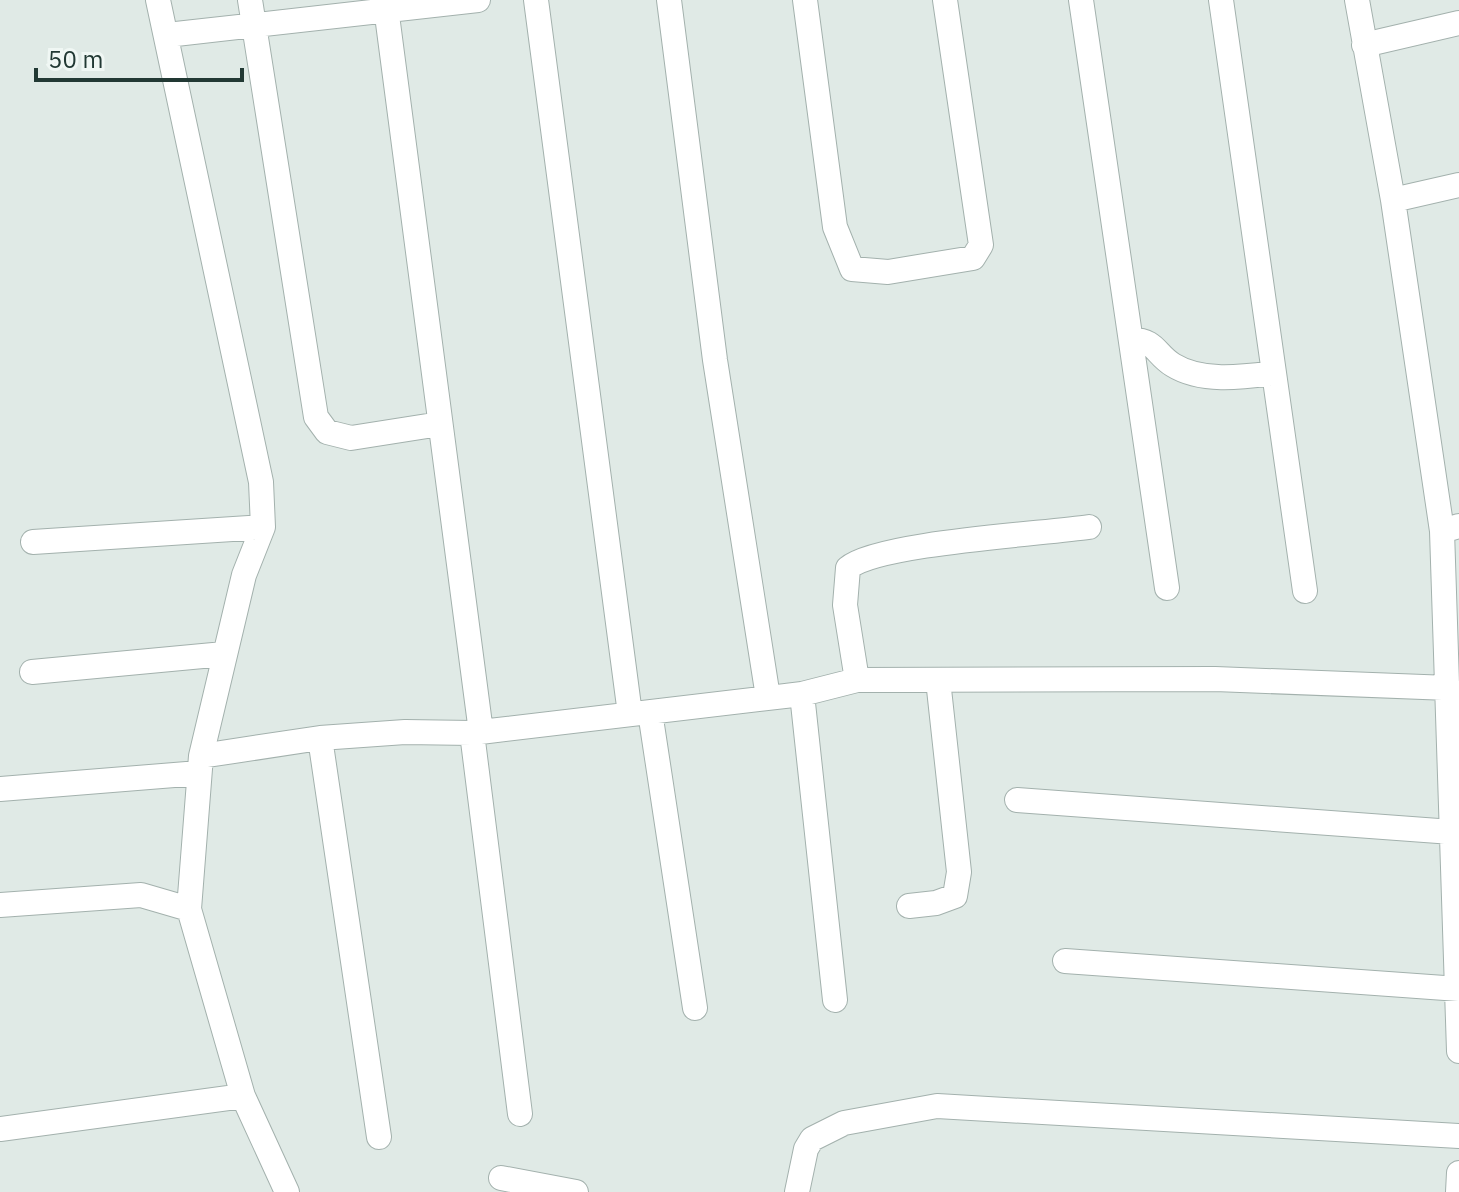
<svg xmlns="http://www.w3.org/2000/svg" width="1459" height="1192" viewBox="0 0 1459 1192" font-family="'IBM Plex Sans',sans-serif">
	<rect width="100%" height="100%" fill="#e0eae6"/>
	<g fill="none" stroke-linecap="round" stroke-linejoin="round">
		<defs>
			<path id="minor" d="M 158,0 L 261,482 L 263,527 L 244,575 L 201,756 L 189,909 L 243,1096 L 287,1192
				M 250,0 L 316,417 L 327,432 L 351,438 L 440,424
				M 385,0 L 481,732
				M 536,0 L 630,714
				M 669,0 L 715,360 L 768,697
				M 805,0 L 835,227 L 852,269 L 888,272 L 973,258 L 981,245 L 945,0
				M 1081,0 L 1167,588
				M 1221,0 L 1305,591
				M 1357,0 L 1393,200 L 1459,185
				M 167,35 L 478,0
				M 1364,45 L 1459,23
				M 1393,200 L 1442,531
				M 1132,340 C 1156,340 1155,354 1173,365 C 1202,383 1243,377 1274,373
				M 1459,526 L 1442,531 L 1459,1051
				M 33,542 L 263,527
				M 32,672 L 224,654
				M 857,680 L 845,605 L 848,568 C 877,543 1041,534 1089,527
				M 802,694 L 835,1000
				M 650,712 L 695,1008
				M 472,733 L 520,1114
				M 320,738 L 379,1137
				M 201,756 L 320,738 L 405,732 L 472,733 L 802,694 L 857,680 L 1215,679 L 1449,688
				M 0,789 L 199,773
				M 1017,800 L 1452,832
				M 0,905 L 141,895 L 189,909
				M 909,906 L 936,903 L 955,896 L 959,872 L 938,680
				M 1065,961 L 1459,989
				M 0,1129 L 243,1096
				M 501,1178 L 576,1192
				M 797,1192 L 806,1149 L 812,1139 L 844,1123 L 937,1106 L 1459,1136
				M 1458,1192 L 1459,1173"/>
		</defs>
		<use href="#minor" stroke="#a3b1ad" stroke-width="26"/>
		<use href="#minor" stroke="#fff" stroke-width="24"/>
	</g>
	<path d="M36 68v12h206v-12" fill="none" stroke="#223934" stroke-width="4"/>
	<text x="48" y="68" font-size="24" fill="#223934" stroke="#f0f7f4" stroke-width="6" paint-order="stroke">50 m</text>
</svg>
